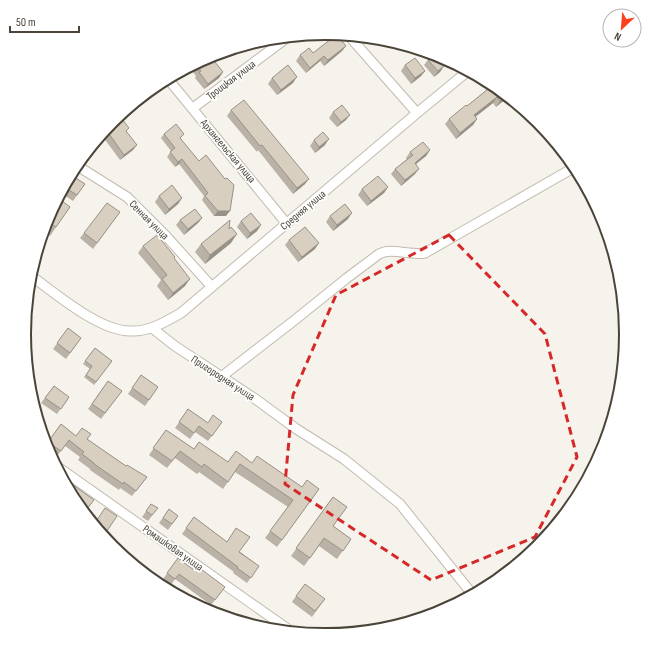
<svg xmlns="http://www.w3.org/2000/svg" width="650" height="669" viewBox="0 0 650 669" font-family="'Sofia Sans Condensed',sans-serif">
	<rect width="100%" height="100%" fill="#f6f3ec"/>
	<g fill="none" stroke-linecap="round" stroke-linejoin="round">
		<defs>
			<path id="minor" d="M 349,36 L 417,113
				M 168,79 L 287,224
				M 193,108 L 288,37
				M 76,165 L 127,197 L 166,236 L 212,287
				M 30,275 C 55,293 99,331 130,331 C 149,332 165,322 181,313 L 417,113 L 468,71
				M 152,328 L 175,346 L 254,398 L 295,428 L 344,459 L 400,504 L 473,595
				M 221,377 L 291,323 L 347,278 L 379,254 C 392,247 409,256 425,253 L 575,167
				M 55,465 L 292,632"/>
		</defs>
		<use href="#minor" stroke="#c2bbae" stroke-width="11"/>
		<use href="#minor" stroke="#fff" stroke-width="9"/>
	</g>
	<path fill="#bab2a6" d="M 346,46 L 342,51 L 324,66 L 320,61 L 306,73 L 296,61 L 300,55 Z
		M 210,56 L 223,72 L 219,78 L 204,89 L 195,78 L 196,76 L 189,67 Z
		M 428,60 L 444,66 L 440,72 L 434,77 L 424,65 Z
		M 405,65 L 425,71 L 421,76 L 411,84 L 401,71 Z
		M 272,78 L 293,83 L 277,95 L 268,84 Z
		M 493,85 L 508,97 L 496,107 L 493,103 L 475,117 L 477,119 L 473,125 L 456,139 L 445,124 L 449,119 L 467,106 Z
		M 231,110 L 305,184 L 293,194 L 258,150 L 257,152 L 227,116 Z
		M 333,112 L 346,120 L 337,127 L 329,118 Z
		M 107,131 L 127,132 L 133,150 L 120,160 L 103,137 Z
		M 164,134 L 181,139 L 226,216 L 214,216 L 202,200 L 204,196 L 179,164 L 175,167 L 167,157 L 171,151 L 161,138 Z
		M 314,140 L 325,145 L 315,153 L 310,146 Z
		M 430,150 L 426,156 L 416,164 L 415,174 L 401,186 L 391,174 L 395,169 L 407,159 L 406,158 L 410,152 Z
		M 71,175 L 85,184 L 73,201 L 61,193 Z
		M 388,187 L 384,193 L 367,206 L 358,195 L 362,189 Z
		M 159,196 L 182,198 L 178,204 L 165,215 L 155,202 Z
		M 70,207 L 50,236 L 43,231 L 47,219 Z
		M 120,212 L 93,249 L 80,238 L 84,233 Z
		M 330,216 L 348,219 L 333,231 L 326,222 Z
		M 202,218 L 198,223 L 184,235 L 176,225 L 180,220 Z
		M 241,221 L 261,225 L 257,231 L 247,239 L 237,227 Z
		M 229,229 L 231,243 L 205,264 L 195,252 L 201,244 Z
		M 289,240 L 315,249 L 298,262 L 285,245 Z
		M 143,246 L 174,258 L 185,286 L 168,300 L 157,286 L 161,280 L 138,253 Z
		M 68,328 L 81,338 L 66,359 L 53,349 Z
		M 95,348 L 112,361 L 94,385 L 84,377 L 90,369 L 83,364 Z
		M 141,375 L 158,387 L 145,406 L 128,394 Z
		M 108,381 L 122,391 L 101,419 L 88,409 Z
		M 54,386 L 69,397 L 57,414 L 41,403 Z
		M 188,409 L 208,423 L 222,422 L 208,441 L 195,432 L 190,439 L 175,428 Z
		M 61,424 L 76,436 L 87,439 L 126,466 L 147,477 L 132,496 L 120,488 L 119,490 L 90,470 L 90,469 L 78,460 L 80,457 L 65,446 L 57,456 L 47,449 L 46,445 Z
		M 166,430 L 194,449 L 228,462 L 252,463 L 302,487 L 319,489 L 277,547 L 265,538 L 288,507 L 235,472 L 223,489 L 199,472 L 197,474 L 175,458 L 167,468 L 149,455 Z
		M 333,497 L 333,526 L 351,539 L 337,559 L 319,546 L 304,566 L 291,556 Z
		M 94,500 L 84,513 L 75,502 Z
		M 151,504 L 158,508 L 148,521 L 142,517 Z
		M 105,508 L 103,537 L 94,525 Z
		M 169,509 L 178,516 L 168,530 L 159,523 Z
		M 194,517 L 259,566 L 247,583 L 233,573 L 234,572 L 182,534 Z
		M 178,558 L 194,570 L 225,587 L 211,605 L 175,579 L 171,585 L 163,579 Z
		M 296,596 L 325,599 L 312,617 L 292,602 Z"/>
	<path fill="#979187" d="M 346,46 L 342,51 L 324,66 L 328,60 Z
		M 324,56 L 320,61 L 306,73 L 310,68 Z
		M 444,66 L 440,72 L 434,77 L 438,71 Z
		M 425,71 L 421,76 L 411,84 L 415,78 Z
		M 223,72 L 219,78 L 204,89 L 208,84 Z
		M 297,77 L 293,83 L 277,95 L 281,90 Z
		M 506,96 L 508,97 L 496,107 L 500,101 Z
		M 497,97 L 493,103 L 470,121 L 474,115 Z
		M 350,115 L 346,120 L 337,127 L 341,122 Z
		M 477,119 L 473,125 L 456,139 L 460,133 Z
		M 329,139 L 325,145 L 315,153 L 319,147 Z
		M 137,145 L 133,150 L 120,160 L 124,155 Z
		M 430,150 L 426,156 L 411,168 L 415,163 Z
		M 182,159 L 179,164 L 175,167 L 178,162 Z
		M 419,169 L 415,174 L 401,186 L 405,180 Z
		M 309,179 L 305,184 L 293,194 L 297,188 Z
		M 388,187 L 384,193 L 367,206 L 371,201 Z
		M 182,198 L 178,204 L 165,215 L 169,209 Z
		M 218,211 L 230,211 L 226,216 L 214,216 Z
		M 352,213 L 348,219 L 333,231 L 337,225 Z
		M 202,218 L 198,223 L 184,235 L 188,229 Z
		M 261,225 L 257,231 L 247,239 L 250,233 Z
		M 237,234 L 231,243 L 205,264 L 210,255 Z
		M 319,243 L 315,249 L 298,262 L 302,257 Z
		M 190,279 L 185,286 L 168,300 L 173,293 Z"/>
	<path fill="#d8cfc1" stroke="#979187" d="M 336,35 L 337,35 L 346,46 L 328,60 L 324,56 L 310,68 L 300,55 L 309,48 L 313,53 Z
		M 435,55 L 444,66 L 438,71 L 428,60 Z
		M 210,56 L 223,72 L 208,84 L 199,72 L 201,71 L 195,64 Z
		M 415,58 L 425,71 L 415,78 L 405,65 Z
		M 288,65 L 297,77 L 281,90 L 272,78 Z
		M 493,85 L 506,96 L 500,101 L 497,97 L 474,115 L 477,119 L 460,133 L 449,119 L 466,105 L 467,106 Z
		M 244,100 L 309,179 L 297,188 L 262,145 L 260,146 L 231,110 Z
		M 342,105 L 350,115 L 341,122 L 333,112 Z
		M 122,119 L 129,128 L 126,131 L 137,145 L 124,155 L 107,131 Z
		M 176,124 L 184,134 L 180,138 L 199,161 L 206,155 L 225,179 L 227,178 L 234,185 L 230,211 L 218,211 L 205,196 L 208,193 L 182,159 L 178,162 L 170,152 L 175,148 L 164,134 Z
		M 323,132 L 329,139 L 319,147 L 314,140 Z
		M 423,142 L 430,150 L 415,163 L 419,169 L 405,180 L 395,169 L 413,155 L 410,152 Z
		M 71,175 L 85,184 L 77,195 L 64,187 Z
		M 378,176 L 388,187 L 371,201 L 362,189 Z
		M 172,185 L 182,198 L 169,209 L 159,196 Z
		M 58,198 L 70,207 L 56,227 L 47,221 Z
		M 107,203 L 120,212 L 97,243 L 84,233 Z
		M 345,204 L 352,213 L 337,225 L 330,216 Z
		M 195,209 L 202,218 L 188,229 L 180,220 Z
		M 251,213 L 261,225 L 250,233 L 241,221 Z
		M 230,220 L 229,229 L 231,227 L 237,234 L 210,255 L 201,244 Z
		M 305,227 L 319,243 L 302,257 L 289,240 Z
		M 157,235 L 175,257 L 174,258 L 190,279 L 173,293 L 162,279 L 167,275 L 143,246 Z
		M 68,328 L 81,338 L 70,353 L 57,343 Z
		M 95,348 L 112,361 L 96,382 L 86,375 L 92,366 L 85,361 Z
		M 141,375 L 158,387 L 149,400 L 132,388 Z
		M 108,381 L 122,391 L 105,413 L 92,404 Z
		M 54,386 L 69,397 L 61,409 L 45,398 Z
		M 188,409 L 208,423 L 213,415 L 222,422 L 212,436 L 199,426 L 194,433 L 179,422 Z
		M 61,424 L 76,436 L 82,428 L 91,434 L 87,439 L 126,466 L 127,465 L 147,477 L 136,491 L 124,482 L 123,484 L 94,464 L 94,463 L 82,454 L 84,452 L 69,440 L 61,451 L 48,442 Z
		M 166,430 L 194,449 L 199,442 L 228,462 L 236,451 L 252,463 L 257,456 L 302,487 L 307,480 L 319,489 L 282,540 L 270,531 L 293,500 L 240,464 L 228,482 L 204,464 L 202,467 L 180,451 L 172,461 L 153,448 Z
		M 62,477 L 94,500 L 86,510 L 76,503 L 75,502 Z
		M 333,497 L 347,507 L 333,526 L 351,539 L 343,551 L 324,538 L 310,558 L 296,548 Z
		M 151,504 L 158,508 L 152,515 L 146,511 Z
		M 105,508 L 117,516 L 103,537 L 95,526 L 99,521 L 97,520 Z
		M 169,509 L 178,516 L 172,524 L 163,518 Z
		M 194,517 L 227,542 L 236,528 L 250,537 L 239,552 L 259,566 L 251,578 L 237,568 L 238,567 L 186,528 Z
		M 178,558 L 194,570 L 197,566 L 225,587 L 215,600 L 179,574 L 175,579 L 167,573 Z
		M 129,561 L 154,578 L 152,580 Z
		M 305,584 L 325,599 L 315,611 L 296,596 Z"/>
	<path fill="none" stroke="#d62828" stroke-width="3" stroke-dasharray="8 5" stroke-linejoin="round" d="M 449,235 L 545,334 L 577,457 L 535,537 L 431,580 L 285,484 L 293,395 L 336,295 Z"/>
	<g text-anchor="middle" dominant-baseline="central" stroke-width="3.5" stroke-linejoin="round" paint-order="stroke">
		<g font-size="11" fill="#4b4439" stroke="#fff">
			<text transform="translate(231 80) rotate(-37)">Троицкая улица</text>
			<text transform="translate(228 151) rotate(50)">Архангельская улица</text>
			<text transform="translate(303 210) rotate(-40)">Средняя улица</text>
			<text transform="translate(149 220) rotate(45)">Сенная улица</text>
			<text transform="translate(223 378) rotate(33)">Пригородная улица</text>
			<text transform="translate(173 548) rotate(35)">Ромашковая улица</text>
		</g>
	</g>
	<path d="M0 0H650V669H0ZM31 334a294 294 0 1 1 588 0a294 294 0 1 1-588 0Z" fill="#fff" fill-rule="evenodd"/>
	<path fill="none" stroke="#4b4439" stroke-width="2" d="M31 334a294 294 0 1 1 588 0a294 294 0 1 1-588 0Z"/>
	<g transform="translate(622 28) rotate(206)"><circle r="19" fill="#ffffff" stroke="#b7b4b0"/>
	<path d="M0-3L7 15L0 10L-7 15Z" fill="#fc3f1d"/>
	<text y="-6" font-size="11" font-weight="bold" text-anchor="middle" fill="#4b4439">N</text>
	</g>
	<path d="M10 26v6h69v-6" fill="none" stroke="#4b4439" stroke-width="2"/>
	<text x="16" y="26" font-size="12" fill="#4b4439" stroke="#ffffff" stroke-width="3" paint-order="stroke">50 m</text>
</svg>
